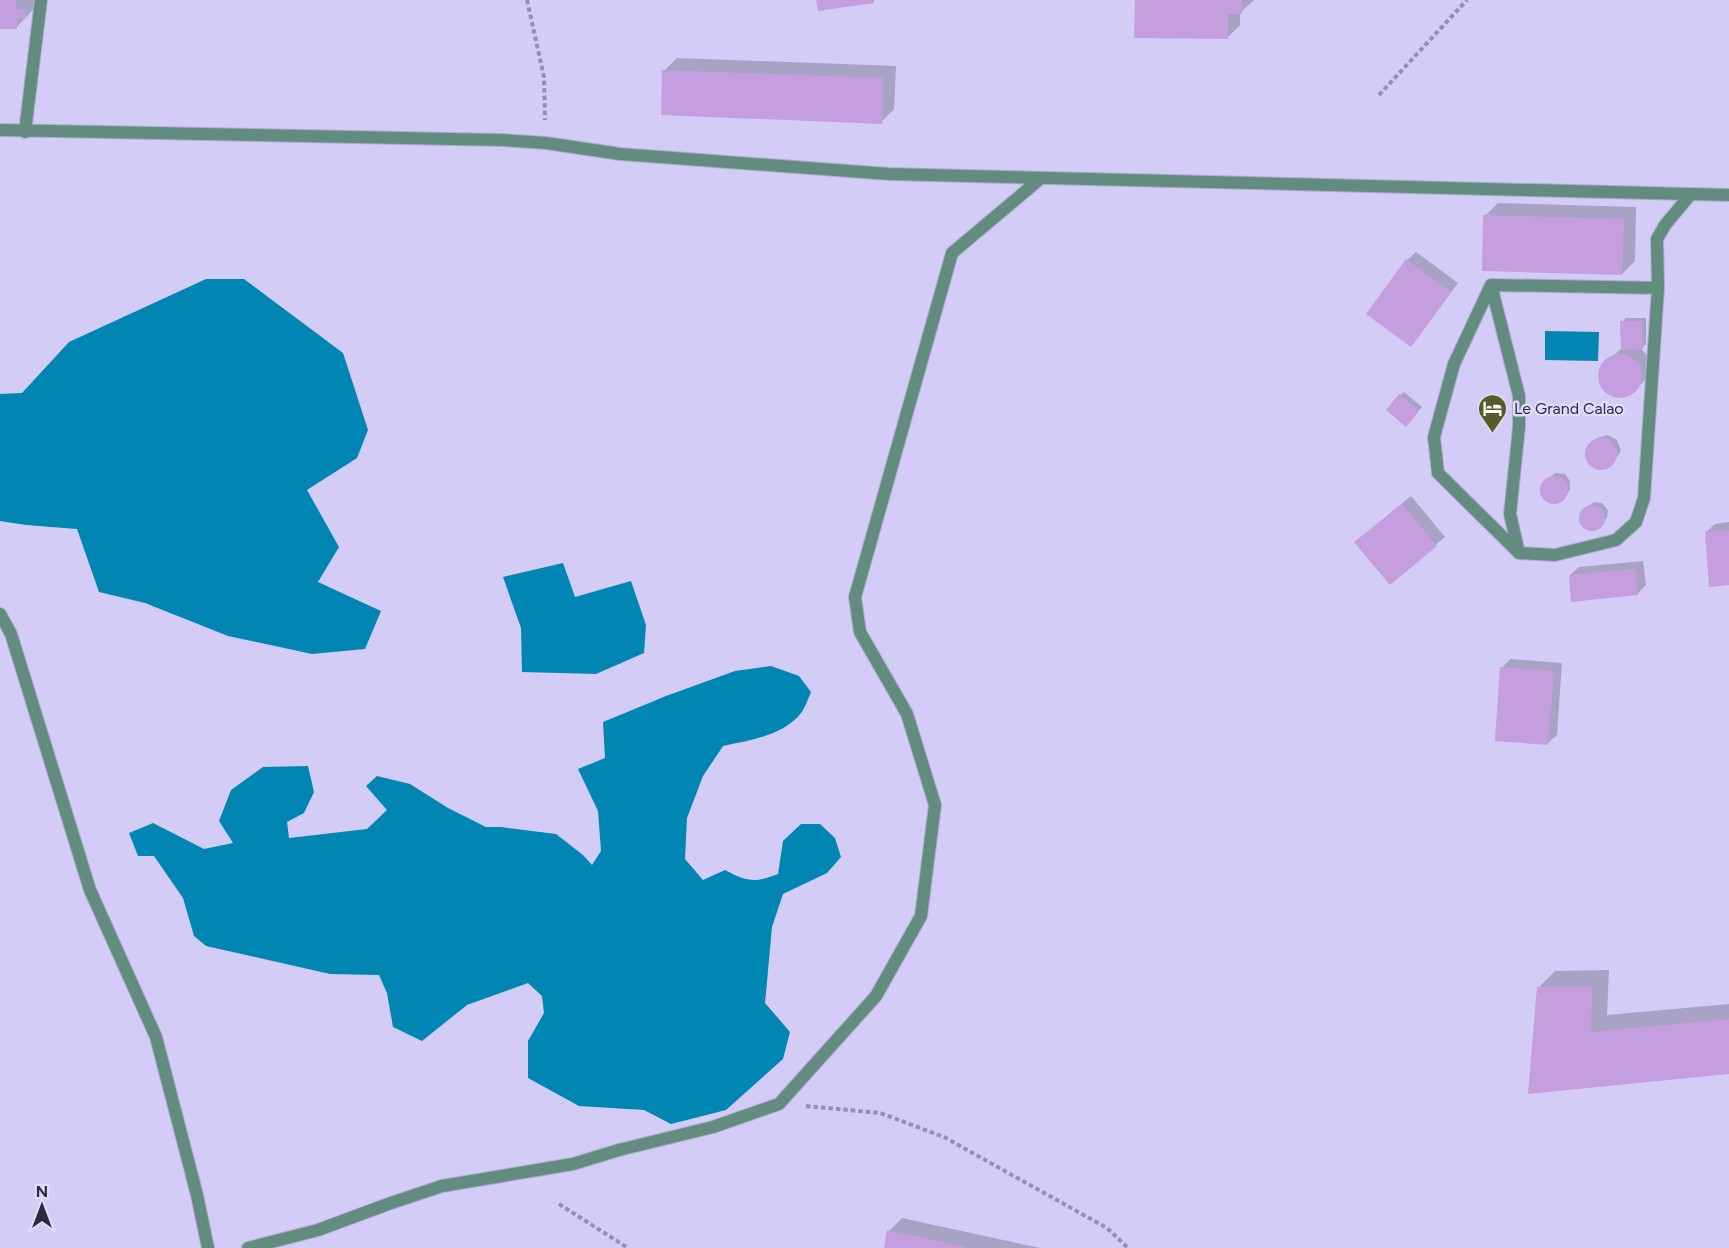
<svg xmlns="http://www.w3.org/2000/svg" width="1729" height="1248" viewBox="0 0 1729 1248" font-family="Figtree,sans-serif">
	<rect width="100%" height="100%" fill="#d2ccf7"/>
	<path fill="#0185b2" d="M 206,279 L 244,279 L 343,353 L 368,430 L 357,458 L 307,490 L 339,547 L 318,582 L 381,611 L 365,649 L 312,654 L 228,636 L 145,603 L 99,592 L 77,529 L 26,525 L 0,521 L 0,394 L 22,393 L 69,342 Z
		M 1545,331 L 1599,332 L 1598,361 L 1545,360 Z
		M 563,563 L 575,597 L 631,581 L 646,625 L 644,653 L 596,674 L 522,672 L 521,628 L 503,577 Z
		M 771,666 L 799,676 L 811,692 C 808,699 805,708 801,713 C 783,736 750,740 723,746 L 703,776 L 687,818 L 685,859 L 703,880 L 725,870 C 747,882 755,883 778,874 L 783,841 L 801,824 L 820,824 L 835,838 L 841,857 L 827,873 L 783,894 L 772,927 L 765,1003 L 790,1032 L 783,1059 L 726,1110 L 671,1124 L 644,1110 L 579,1106 L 528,1078 L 528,1041 L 544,1013 L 542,996 L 528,983 L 467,1005 L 422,1041 L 393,1027 L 387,993 L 379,975 L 330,974 L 206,946 L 194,936 L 183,898 L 154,856 L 138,856 L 129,833 L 153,823 L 204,849 L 233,843 L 219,821 L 231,790 L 263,767 L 308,766 L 314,792 L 304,813 L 287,822 L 289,838 L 367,829 L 387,810 L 366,786 L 377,776 L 410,784 L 448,808 L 486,827 L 501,827 L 556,834 L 583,855 L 592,865 L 601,851 L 598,811 L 578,769 L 605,758 L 603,722 L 666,696 L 735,671 Z"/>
	<path fill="#0003" d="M 0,0 L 41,0 L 41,1 L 16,28 L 0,28 Z
		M 1136,0 L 1254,0 L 1240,13 L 1240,25 L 1227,38 Z
		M 677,58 L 896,66 L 894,109 L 881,122 L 664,71 Z
		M 1498,203 L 1636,207 L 1635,261 L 1622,274 L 1485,216 Z
		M 1416,252 L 1458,283 L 1419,336 L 1411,345 L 1407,260 Z
		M 1626,318 L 1646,318 L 1646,344 L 1641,349 L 1648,356 L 1646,379 L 1637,388 L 1623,396 L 1615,396 L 1608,392 L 1603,386 L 1600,378 L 1600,371 L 1604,364 L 1622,348 L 1622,322 Z
		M 1404,392 L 1422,407 L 1410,421 L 1400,395 Z
		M 1608,435 L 1617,440 L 1621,451 L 1611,465 L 1600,469 L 1590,464 L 1587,453 L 1588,447 L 1597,438 Z
		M 1555,473 L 1565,474 L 1570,481 L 1570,490 L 1558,501 L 1549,501 L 1543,494 L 1543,484 Z
		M 1411,496 L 1445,537 L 1390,583 L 1365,534 Z
		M 1594,502 L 1602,503 L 1608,510 L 1607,518 L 1595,528 L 1587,528 L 1581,521 L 1582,512 Z
		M 1729,522 L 1729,584 L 1706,532 L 1715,524 Z
		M 1643,561 L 1646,585 L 1637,594 L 1570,575 L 1579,567 Z
		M 1510,659 L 1562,663 L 1557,735 L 1548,743 L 1502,668 Z
		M 1609,970 L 1607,1015 L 1729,1004 L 1729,1072 L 1530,1092 L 1538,988 L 1555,971 Z
		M 902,1218 L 1040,1248 L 885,1248 L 889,1231 Z"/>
	<path fill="#c49ede" d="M 0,0 L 16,0 L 16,9 L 25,9 L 25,19 L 17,19 L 17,29 L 0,29 Z
		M 816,0 L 874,0 L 874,3 L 818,11 Z
		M 1135,0 L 1242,0 L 1242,14 L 1228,14 L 1228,39 L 1134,38 Z
		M 662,70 L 883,78 L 882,124 L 661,115 Z
		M 1483,215 L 1624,219 L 1622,275 L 1482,271 Z
		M 1406,259 L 1451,292 L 1411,347 L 1366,314 Z
		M 1620,321 L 1642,321 L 1643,349 L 1621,350 Z
		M1598 376a22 22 0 1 1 44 0a22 22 0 1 1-44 0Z
		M 1399,394 L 1419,411 L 1406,427 L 1386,410 Z
		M1585 454a16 16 0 1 1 32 0a16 16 0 1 1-32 0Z
		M1540 490a14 14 0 1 1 28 0a14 14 0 1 1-28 0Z
		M 1402,504 L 1437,546 L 1390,585 L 1354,542 Z
		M1579 518a13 13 0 1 1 26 0a13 13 0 1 1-26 0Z
		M 1729,530 L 1729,585 L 1709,587 L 1705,532 Z
		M 1635,569 L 1638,595 L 1571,602 L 1569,575 Z
		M 1500,667 L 1554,671 L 1548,745 L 1495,741 Z
		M 1537,987 L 1592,987 L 1591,1032 L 1729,1019 L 1729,1074 L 1528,1094 Z
		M 887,1230 L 965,1247 L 964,1248 L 884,1248 Z"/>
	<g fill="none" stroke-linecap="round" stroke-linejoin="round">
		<defs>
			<path id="street" d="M 0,130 L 501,140 L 546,143 L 620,154 L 889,174 L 1729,195
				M 25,132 L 41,0
				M 1491,285 L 1454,364 L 1434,437 L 1438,473 L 1519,553 L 1555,555 L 1616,540 L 1636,522 L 1644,498 L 1658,288 L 1657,239 L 1665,225 L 1691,194
				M 1491,285 L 1519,396 L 1519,427 L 1510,514 L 1519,553
				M 1491,285 L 1658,288
				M 0,614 L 11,634 L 90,890 L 156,1037 L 197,1195 L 208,1248
				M 248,1248 L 318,1230 L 391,1203 L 442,1186 L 573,1164 L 619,1150 L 713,1127 L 779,1104 L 876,996 L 921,916 L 935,805 L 907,714 L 860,632 L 855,597 L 952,253 L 1040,179"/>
		</defs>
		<use href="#street" stroke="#b1abd3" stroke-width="14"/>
		<path stroke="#948fb4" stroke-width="4" stroke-dasharray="4.5 3" stroke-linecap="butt" d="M 527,0 L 544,77 L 545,120
			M 1379,95 L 1467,0
			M 806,1106 L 880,1113 L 944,1137 L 1107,1228 L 1128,1248
			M 559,1204 L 628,1248"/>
		<use href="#street" stroke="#628d7e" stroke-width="12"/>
	</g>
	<defs>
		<symbol id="hotel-pin" viewBox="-11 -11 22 30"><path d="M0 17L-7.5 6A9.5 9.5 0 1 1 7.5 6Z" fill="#585a28" stroke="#dfdcf8"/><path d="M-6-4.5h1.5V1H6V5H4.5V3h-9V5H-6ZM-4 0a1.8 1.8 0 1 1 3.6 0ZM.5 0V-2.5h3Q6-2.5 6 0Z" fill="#fff"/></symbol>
	</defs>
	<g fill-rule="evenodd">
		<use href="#hotel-pin" x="1476" y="392" width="33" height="45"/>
	</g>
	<g text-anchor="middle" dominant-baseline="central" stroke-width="5" stroke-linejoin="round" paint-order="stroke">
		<g font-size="16" fill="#2d2944" stroke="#dfdcf8" text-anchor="start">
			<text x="1514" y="408">Le Grand Calao</text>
		</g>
	</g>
	<g transform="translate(42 1206)" stroke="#dfdcf8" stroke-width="4.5" paint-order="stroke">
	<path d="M0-4.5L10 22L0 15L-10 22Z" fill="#2d2944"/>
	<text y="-9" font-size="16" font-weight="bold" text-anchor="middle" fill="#2d2944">N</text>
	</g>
</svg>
